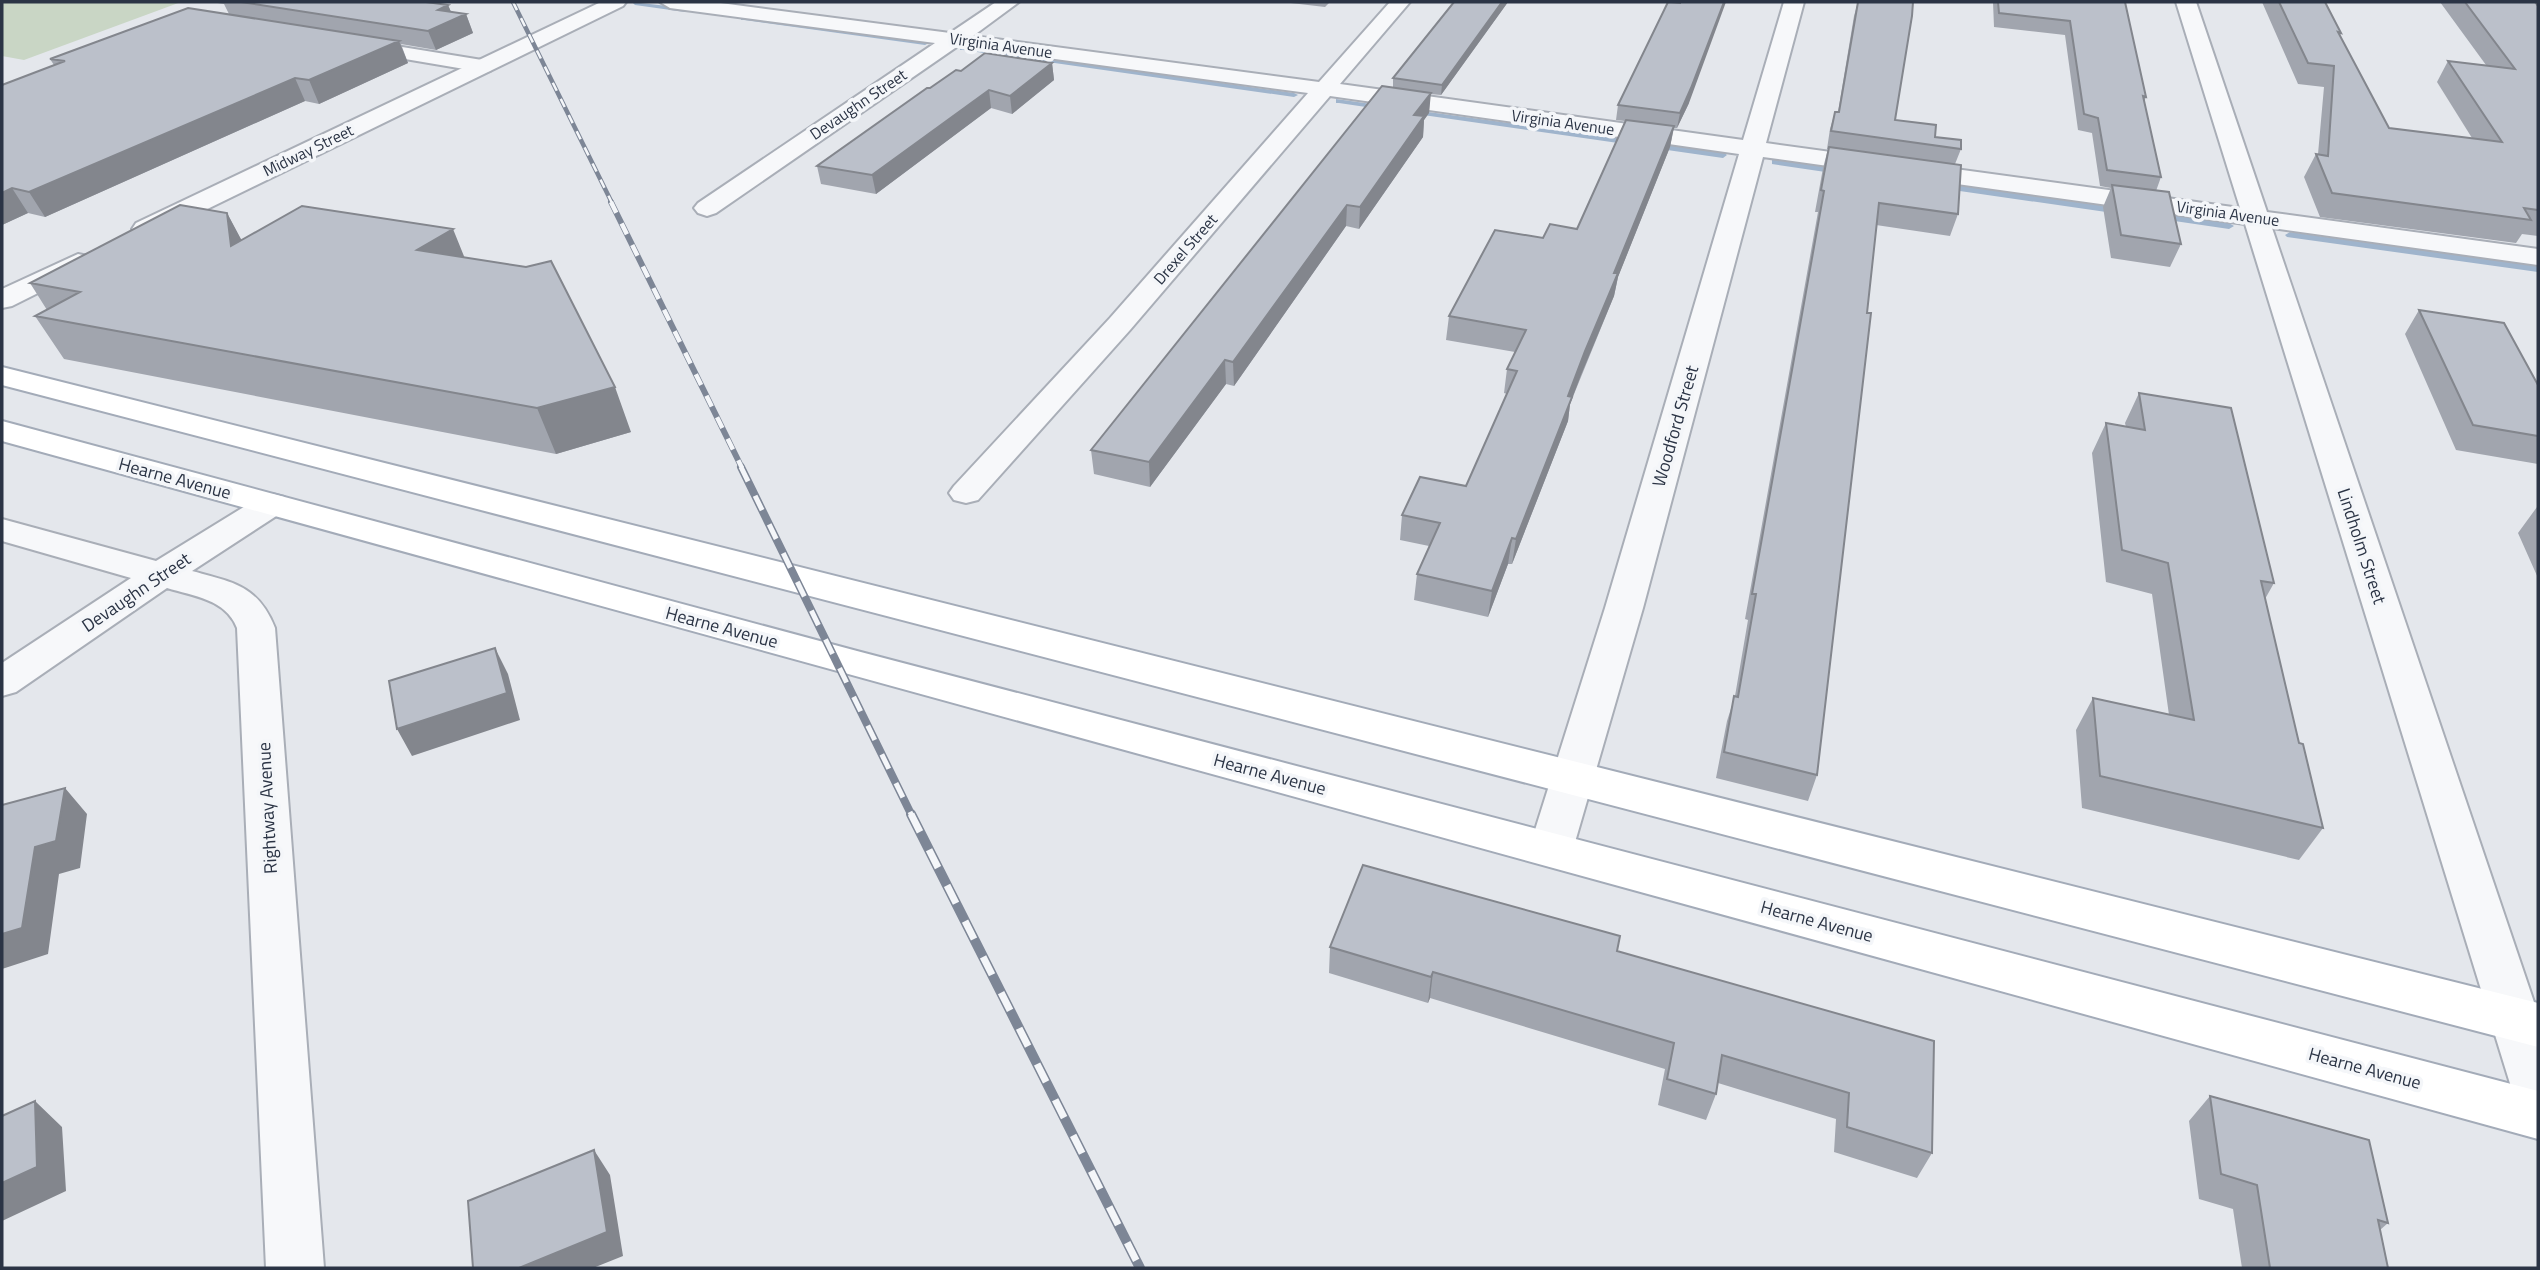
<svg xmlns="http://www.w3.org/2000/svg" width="2540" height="1270" viewBox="0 0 2540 1270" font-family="'Titillium Web',sans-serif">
	<rect width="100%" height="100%" fill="#e4e7ec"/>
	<path fill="#c9d6c5" d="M 2,2 L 181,2 L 24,60 L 2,56 Z"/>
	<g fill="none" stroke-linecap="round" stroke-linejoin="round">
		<path fill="#9fb4cc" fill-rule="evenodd" d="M 632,2 L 685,8 L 689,10 L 685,12 L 635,5 Z
			M 741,16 L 925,41 L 929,43 L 925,45 L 744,20 L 741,20 Z
			M 960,46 L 1294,93 L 1298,95 L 1294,97 L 963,50 L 960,50 Z
			M 1336,99 L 1386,106 L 1390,108 L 1386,110 L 1339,103 L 1336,103 Z
			M 1406,109 L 1723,152 L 1727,155 L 1723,158 L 1409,113 L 1405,111 Z
			M 1775,159 L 1839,168 L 1843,171 L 1839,174 L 1772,164 L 1772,160 Z
			M 1942,183 L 2120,208 L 2125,211 L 2120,214 L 1939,188 L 1937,186 Z
			M 2157,213 L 2229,223 L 2234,226 L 2229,229 L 2154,218 L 2154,214 Z
			M 2290,232 L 2538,266 L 2538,272 L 2287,237 L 2285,235 Z"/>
		<defs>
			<path id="minor" d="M 660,2 L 713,2 L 950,33 L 996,2 L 1019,2 L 973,36 L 1319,82 L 1390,2 L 1410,2 L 1340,84 L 1743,140 L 1784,2 L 1804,2 L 1766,143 L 2240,208 L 2176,2 L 2196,2 L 2267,212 L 2538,249 L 2538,265 L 2272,228 L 2538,1014 L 2538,1113 L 2520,1107 L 2512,1090 L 2245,224 L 1763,157 L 1643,608 L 1573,849 L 1567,861 L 1551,867 L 1535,861 L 1529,849 L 1605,608 L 1739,154 L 1330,96 L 1130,330 L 978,500 L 966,503 L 954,500 L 949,493 L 954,486 L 1110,318 L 1308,93 L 958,46 L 716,213 L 707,216 L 698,213 L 694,208 L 698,203 L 935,43 L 670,8 Z
				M 353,39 L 482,60 L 490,61 L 493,66 L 490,71 L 482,72 L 346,49 L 343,45 L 346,41 Z
				M 272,494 L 284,497 L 289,504 L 284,511 L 192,571 C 232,582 258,585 275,628 L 324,1268 L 266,1268 L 237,628 C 226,599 193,596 167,588 L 16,692 L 2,696 L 2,663 L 131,578 L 2,541 L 2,519 L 156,561 L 260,497 Z"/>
			<path id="tertiary" d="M 601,2 L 626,2 L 623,6 L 154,235 L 145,237 L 136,235 L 132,229 L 136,223 Z
				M 78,254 L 88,256 L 92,262 L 88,268 L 12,306 L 2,308 L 2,289 Z"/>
			<path id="primary" d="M 2,367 L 2538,1003 L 2538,1047 L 2,385 Z
				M 2,421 L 857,651 L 2538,1091 L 2538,1139 L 2,441 Z"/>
		</defs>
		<use href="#minor" stroke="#a9aeb7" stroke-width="4"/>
		<use href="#tertiary" stroke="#a9aeb7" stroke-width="4"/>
		<use href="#primary" stroke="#a3abb8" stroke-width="4"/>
		<use href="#minor" fill="#f7f8fa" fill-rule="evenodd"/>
		<use href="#tertiary" fill="#f7f8fa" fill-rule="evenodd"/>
		<use href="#primary" fill="#fff" fill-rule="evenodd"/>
		<defs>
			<path id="rail-far3" d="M 513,2 L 612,203"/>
			<path id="rail-far2" d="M 611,202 L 742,468"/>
			<path id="rail-far1" d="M 741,467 L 912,816"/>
			<path id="rail" d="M 911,814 L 1140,1268"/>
		</defs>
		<use href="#rail-far3" stroke="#7d8696" stroke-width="4.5"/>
		<use href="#rail-far2" stroke="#7d8696" stroke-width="6"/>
		<use href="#rail-far1" stroke="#7d8696" stroke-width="8"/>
		<use href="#rail" stroke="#7d8696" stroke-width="10"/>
		<use href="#rail-far3" stroke="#f4f6f9" stroke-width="2.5" stroke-dasharray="9" stroke-linecap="butt"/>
		<use href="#rail-far2" stroke="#f4f6f9" stroke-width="4.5" stroke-dasharray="12" stroke-linecap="butt"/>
		<use href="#rail-far1" stroke="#f4f6f9" stroke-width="5" stroke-dasharray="16" stroke-linecap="butt"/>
		<use href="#rail" stroke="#f4f6f9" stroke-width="7" stroke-dasharray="20" stroke-linecap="butt"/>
	</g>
	<path fill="#a1a5ae" d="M 211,2 L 435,2 L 433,3 L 448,5 L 451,12 L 466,14 L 473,33 L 436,50 L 401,44 L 408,63 L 319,104 L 305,101 L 45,217 L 28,213 L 2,225 L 2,85 L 54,65 L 50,59 L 229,14 L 224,4 Z
		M 1282,2 L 1330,2 L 1325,7 Z
		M 1454,2 L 1508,2 L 1441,95 L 1430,94 L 1429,113 L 1424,120 L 1423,137 L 1359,229 L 1346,226 L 1234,386 L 1226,384 L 1150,487 L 1094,474 L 1091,450 L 1393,87 L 1393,78 Z
		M 1858,2 L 1895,120 L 1961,149 L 1955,164 L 1958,214 L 1950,236 L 1876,225 L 1817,775 L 1808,801 L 1716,778 L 1727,721 L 1735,696 L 1748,620 L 1745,619 L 1818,212 L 1815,212 L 1823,168 L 1828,149 L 1827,149 L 1830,129 L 1835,112 L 1838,112 L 1854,16 Z
		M 1993,2 L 2125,2 L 2146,97 L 2144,102 L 2161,177 L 2156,191 L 2181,244 L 2170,267 L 2111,258 L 2103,207 L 2111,188 L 2100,186 L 2092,133 L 2078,130 L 2065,35 L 1994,27 Z
		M 2262,2 L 2325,2 L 2341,33 L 2340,36 L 2389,128 L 2472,138 L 2437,82 L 2448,61 L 2486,65 L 2440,2 L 2535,2 L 2538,6 L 2538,236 L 2522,234 L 2516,243 L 2320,217 L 2304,177 L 2316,154 L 2318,154 L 2324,87 L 2298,84 Z
		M 1052,63 L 1054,80 L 1012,114 L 991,108 L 876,194 L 821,184 L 817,166 L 930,88 L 961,71 Z
		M 1689,103 L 1677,128 L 1674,128 L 1670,147 L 1618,277 L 1614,296 L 1570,404 L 1568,421 L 1512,564 L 1508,564 L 1488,617 L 1414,600 L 1417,574 L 1429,546 L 1400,540 L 1402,515 L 1466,486 L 1507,394 L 1504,393 L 1507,369 L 1515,352 L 1446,340 L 1449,316 L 1543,238 L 1577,229 L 1625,121 L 1616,120 L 1618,105 Z
		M 227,213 L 241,240 L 464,257 L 631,432 L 556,454 L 64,359 L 35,316 L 47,310 L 30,283 Z
		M 2419,310 L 2538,385 L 2538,464 L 2456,450 L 2405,334 Z
		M 2139,393 L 2274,583 L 2265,599 L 2299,743 L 2323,828 L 2299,860 L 2082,808 L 2076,730 L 2093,698 L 2169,715 L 2152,594 L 2106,582 L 2092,453 L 2106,423 L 2126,427 L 2125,423 Z
		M 2537,507 L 2538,508 L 2538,578 L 2518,533 Z
		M 1330,947 L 1617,951 L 1934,1041 L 1932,1153 L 1917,1178 L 1834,1152 L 1836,1119 L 1718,1083 L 1716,1094 L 1706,1120 L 1658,1105 L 1665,1069 L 1430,998 L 1428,1003 L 1329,973 Z
		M 2210,1096 L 2388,1223 L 2380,1230 L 2388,1268 L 2242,1268 L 2233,1209 L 2199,1199 L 2189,1121 Z"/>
	<path fill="#83868d" d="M 1502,2 L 1508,2 L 1441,95 L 1442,85 Z
		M 1724,2 L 1726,2 L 1689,103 L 1677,128 L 1680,113 Z
		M 448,5 L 454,19 L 466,14 L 473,33 L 436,50 L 428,31 L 438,10 Z
		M 399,41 L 408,63 L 319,104 L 309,80 Z
		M 1052,63 L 1054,80 L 1012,114 L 1010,96 Z
		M 295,78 L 305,101 L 45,217 L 29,192 Z
		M 989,90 L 991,108 L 876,194 L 872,175 Z
		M 1431,93 L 1429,113 L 1424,120 L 1423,137 L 1359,229 L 1360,207 L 1414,115 Z
		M 1674,126 L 1670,147 L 1618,277 L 1614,296 L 1581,375 L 1570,404 L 1568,421 L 1512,564 L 1516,539 L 1568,396 L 1614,273 Z
		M 12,188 L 28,213 L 2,225 L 2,193 Z
		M 1347,205 L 1346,226 L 1234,386 L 1233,362 Z
		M 227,213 L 249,254 L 231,246 Z
		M 453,229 L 470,271 L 417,250 Z
		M 1225,360 L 1226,384 L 1150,487 L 1149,462 Z
		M 615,387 L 631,432 L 556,454 L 537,408 Z
		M 1512,538 L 1508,564 L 1488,617 L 1492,591 Z
		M 495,648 L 508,674 L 520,720 L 412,756 L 397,729 Z
		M 65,788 L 87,814 L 80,868 L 59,874 L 48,954 L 2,969 L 2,934 L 35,847 Z
		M 1433,972 L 1430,998 L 1428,1003 L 1431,977 Z
		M 35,1101 L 62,1127 L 66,1191 L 2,1221 L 2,1183 Z
		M 594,1150 L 610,1175 L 623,1256 L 593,1268 L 519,1268 Z"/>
	<path fill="#bbc0ca" stroke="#83868d" stroke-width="2" d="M 241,2 L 426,2 L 448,5 L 438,10 L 466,14 L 428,31 Z
		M 1454,2 L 1502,2 L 1442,85 L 1393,78 Z
		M 1668,2 L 1680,3 L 1680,2 L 1724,2 L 1691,88 L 1680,113 L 1618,105 Z
		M 1858,2 L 1913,2 L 1912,16 L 1895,120 L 1936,125 L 1935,137 L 1961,140 L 1961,149 L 1831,131 L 1835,112 L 1839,112 Z
		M 1998,2 L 2125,2 L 2146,97 L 2143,96 L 2161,177 L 2107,170 L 2098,118 L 2084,114 L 2070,21 L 1999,13 Z
		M 2279,2 L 2325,2 L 2341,33 L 2338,32 L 2389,128 L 2502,142 L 2448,61 L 2515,69 L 2465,2 L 2535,2 L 2538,6 L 2538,210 L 2524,208 L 2531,220 L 2332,193 L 2316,154 L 2328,156 L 2334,66 L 2308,63 Z
		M 188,8 L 399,41 L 309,80 L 295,78 L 29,192 L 12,188 L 2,193 L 2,85 L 65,61 L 50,59 Z
		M 985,53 L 1052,63 L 1010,96 L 989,90 L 872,175 L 817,166 L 927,88 L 930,88 L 956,70 L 961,71 Z
		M 1382,86 L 1431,93 L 1414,115 L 1424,116 L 1360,207 L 1347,205 L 1233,362 L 1225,360 L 1149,462 L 1091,450 Z
		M 1626,120 L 1674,126 L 1614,273 L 1618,273 L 1585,351 L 1568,396 L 1572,397 L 1516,539 L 1512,538 L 1492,591 L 1417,574 L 1440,523 L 1402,515 L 1420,477 L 1466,486 L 1517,371 L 1507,369 L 1526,330 L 1449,316 L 1495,230 L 1543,238 L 1550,224 L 1577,229 Z
		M 1829,147 L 1961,165 L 1958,214 L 1879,203 L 1867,313 L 1871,313 L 1817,775 L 1724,752 L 1734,696 L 1738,697 L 1756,594 L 1752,594 L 1824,191 L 1821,190 Z
		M 2112,185 L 2169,192 L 2181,244 L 2121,235 Z
		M 180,205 L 227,213 L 231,246 L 302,206 L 453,229 L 417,250 L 526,267 L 551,261 L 615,387 L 537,408 L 35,316 L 80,292 L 30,283 Z
		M 2419,310 L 2504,323 L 2538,385 L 2538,436 L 2473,425 Z
		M 2139,393 L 2231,408 L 2274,583 L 2261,581 L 2299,743 L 2303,744 L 2323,828 L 2100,776 L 2093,698 L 2194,720 L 2168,563 L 2122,550 L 2106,423 L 2145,430 Z
		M 495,648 L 507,693 L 397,729 L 389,681 Z
		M 65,788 L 56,841 L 35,847 L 22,928 L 2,934 L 2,805 Z
		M 1363,865 L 1620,936 L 1617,951 L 1934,1041 L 1932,1153 L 1847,1127 L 1849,1093 L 1722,1055 L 1716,1094 L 1667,1079 L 1674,1043 L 1433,972 L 1431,977 L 1330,947 Z
		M 2210,1096 L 2369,1140 L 2388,1223 L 2378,1220 L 2388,1268 L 2270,1268 L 2257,1185 L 2221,1174 Z
		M 35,1101 L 37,1167 L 2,1183 L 2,1116 Z
		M 594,1150 L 607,1232 L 519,1268 L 473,1268 L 468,1201 Z"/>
	<g text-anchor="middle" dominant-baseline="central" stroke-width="7" stroke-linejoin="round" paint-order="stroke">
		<g font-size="16" fill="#2b3445" stroke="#f4f6f9">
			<text transform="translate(1001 45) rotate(8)">Virginia Avenue</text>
			<text transform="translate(858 104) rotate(-34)">Devaughn Street</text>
			<text transform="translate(1563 122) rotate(8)">Virginia Avenue</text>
			<text transform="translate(308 150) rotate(-26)">Midway Street</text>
			<text transform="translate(2228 213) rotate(8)">Virginia Avenue</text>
			<text transform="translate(1185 249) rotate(-49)">Drexel Street</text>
		</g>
		<g font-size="18" fill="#2b3445" stroke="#f4f6f9">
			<text transform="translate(1675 426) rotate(-74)">Woodford Street</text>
			<text transform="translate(175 478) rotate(15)">Hearne Avenue</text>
			<text transform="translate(2362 546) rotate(72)">Lindholm Street</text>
			<text transform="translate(136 592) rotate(-34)">Devaughn Street</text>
			<text transform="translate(722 627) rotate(15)">Hearne Avenue</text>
			<text transform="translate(1270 774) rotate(15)">Hearne Avenue</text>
			<text transform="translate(267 808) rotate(-93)">Rightway Avenue</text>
			<text transform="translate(1817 921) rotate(15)">Hearne Avenue</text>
			<text transform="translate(2365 1068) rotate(15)">Hearne Avenue</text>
		</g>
	</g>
	<rect width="2540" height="1270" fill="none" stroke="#2b3445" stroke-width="7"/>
</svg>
